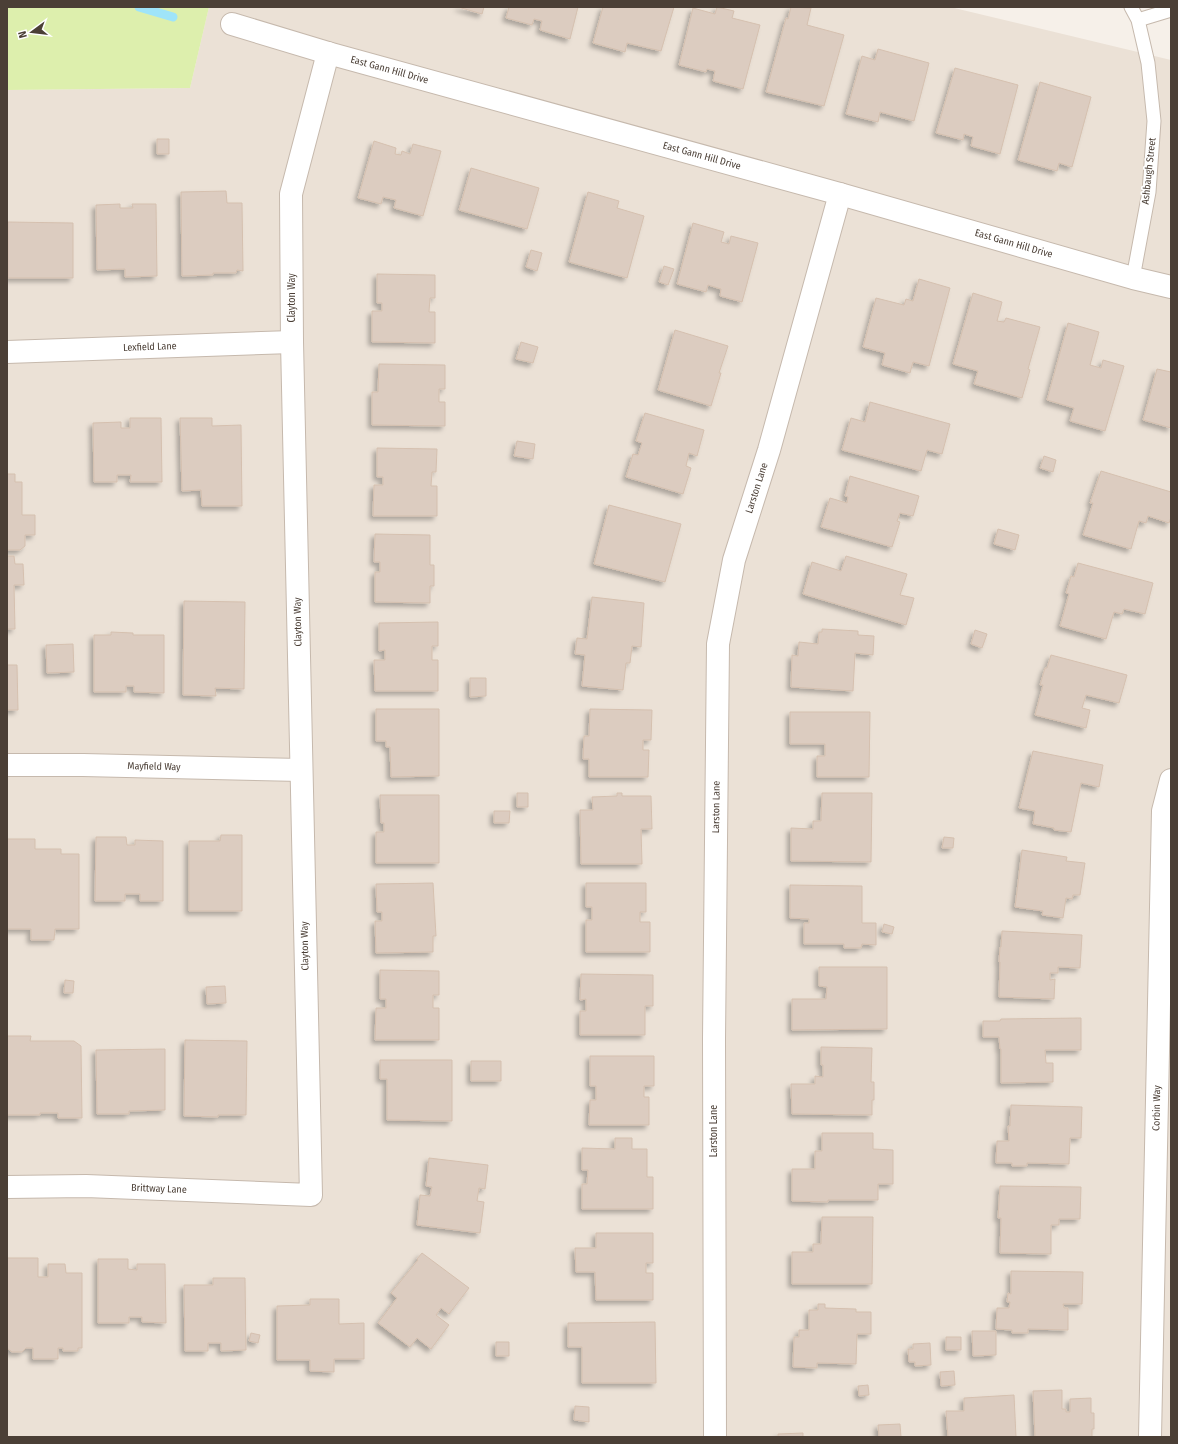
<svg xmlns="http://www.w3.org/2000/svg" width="1178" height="1444" viewBox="0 0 1178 1444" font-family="'Fira Sans Condensed',sans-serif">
	<defs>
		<filter id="shadow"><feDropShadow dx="-3.5" dy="3.5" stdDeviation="2" flood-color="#0004"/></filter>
	</defs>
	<rect width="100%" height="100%" fill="#f6f0e9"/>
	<path fill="#ebe1d6" d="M 209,7 L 950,7 L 1171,60 L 1171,1437 L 7,1437 L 7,90 L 190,88 Z"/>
	<path fill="#ddefad" d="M 7,7 L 209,7 L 190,88 L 7,90 Z"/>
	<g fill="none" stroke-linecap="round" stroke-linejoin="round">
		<path stroke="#9fe4f9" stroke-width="9" d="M 139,7 L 173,17"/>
	</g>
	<path fill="#dcccc0" stroke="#d5c0af" filter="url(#shadow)" d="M 458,7 L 484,7 L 482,14 Z
		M 509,7 L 578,7 L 570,39 L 540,30 L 542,21 L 534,19 L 532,25 L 506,18 Z
		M 603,7 L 674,7 L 661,51 L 627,43 L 625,52 L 593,43 Z
		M 717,7 L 734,11 L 732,18 L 760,25 L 743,89 L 713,81 L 715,71 L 707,69 L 706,72 L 679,65 L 693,8 L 715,14 Z
		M 791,7 L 811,8 L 807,25 L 844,35 L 824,106 L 766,92 L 786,18 L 788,19 Z
		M 878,49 L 929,63 L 914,121 L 880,112 L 878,122 L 846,114 L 862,56 L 875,60 Z
		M 955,68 L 1018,85 L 1000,154 L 971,146 L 973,137 L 964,134 L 963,140 L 936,133 Z
		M 1040,82 L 1091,97 L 1072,167 L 1059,163 L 1057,171 L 1018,160 Z
		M 157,139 L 169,139 L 169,154 L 157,154 Z
		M 374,141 L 396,148 L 395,154 L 401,155 L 402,151 L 410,154 L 413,144 L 441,151 L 423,216 L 394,208 L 396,200 L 383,197 L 381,204 L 358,198 Z
		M 471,168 L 539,188 L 527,229 L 459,210 Z
		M 226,191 L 227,203 L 242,203 L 243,271 L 237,270 L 236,273 L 213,273 L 213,275 L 182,276 L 181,192 Z
		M 588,192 L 619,201 L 617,208 L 644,216 L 627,278 L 569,262 Z
		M 120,204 L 120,208 L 133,208 L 132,204 L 156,204 L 157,276 L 125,277 L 125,269 L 97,270 L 96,205 Z
		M 8,222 L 73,223 L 73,278 L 8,278 Z
		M 693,223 L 724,232 L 721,242 L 729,244 L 731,236 L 758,243 L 742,302 L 720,296 L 721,289 L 708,285 L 706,292 L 677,284 Z
		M 531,250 L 542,253 L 537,271 L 526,267 Z
		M 664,266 L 674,269 L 668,285 L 659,282 Z
		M 377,274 L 435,275 L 435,298 L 430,298 L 429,312 L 435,312 L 435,343 L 372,342 L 372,311 L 382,311 L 382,303 L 377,303 Z
		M 919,279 L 950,288 L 929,366 L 913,362 L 910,373 L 882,365 L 885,353 L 863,347 L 876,298 L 904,305 L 906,299 L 913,301 Z
		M 973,293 L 1002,302 L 997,321 L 1004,322 L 1006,318 L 1040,327 L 1028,369 L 1030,370 L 1022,398 L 974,384 L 978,371 L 953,364 Z
		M 1068,323 L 1099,332 L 1090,365 L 1101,368 L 1103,360 L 1124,366 L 1105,431 L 1070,421 L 1074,408 L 1047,400 Z
		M 675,330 L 728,346 L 719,373 L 721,373 L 711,406 L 658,390 Z
		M 521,342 L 538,347 L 533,363 L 516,359 Z
		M 379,364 L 445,365 L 445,389 L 439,389 L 439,402 L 445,402 L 445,426 L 372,425 L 372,392 L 378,392 Z
		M 1157,369 L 1171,372 L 1171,428 L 1143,420 Z
		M 870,402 L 950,424 L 942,454 L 927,450 L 921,471 L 842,450 L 851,418 L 865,422 Z
		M 645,413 L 704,430 L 697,456 L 689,453 L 686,466 L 691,468 L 683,494 L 626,477 L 633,454 L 638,455 L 642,443 L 636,441 Z
		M 130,418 L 161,418 L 162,482 L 130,482 L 131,475 L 117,475 L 117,482 L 94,482 L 93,423 L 121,422 L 121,428 L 130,428 Z
		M 180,418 L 212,418 L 212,426 L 241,425 L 242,506 L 202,506 L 201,490 L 182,491 Z
		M 517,441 L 535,444 L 533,459 L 514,456 Z
		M 377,448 L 437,449 L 436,472 L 432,472 L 431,486 L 437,486 L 437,516 L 373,516 L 374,485 L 383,485 L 383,477 L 377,477 Z
		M 1044,456 L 1056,460 L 1053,472 L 1040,468 Z
		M 1101,471 L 1171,492 L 1171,517 L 1169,523 L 1148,516 L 1146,523 L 1139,521 L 1131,549 L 1083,535 L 1093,503 L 1090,503 Z
		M 7,474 L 15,474 L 15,482 L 22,482 L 22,515 L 35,515 L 35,535 L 25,535 L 25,546 L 20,550 L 7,550 Z
		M 850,476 L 919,496 L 913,516 L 900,513 L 897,521 L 900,522 L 892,547 L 821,527 L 830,498 L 847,503 L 848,497 L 845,496 Z
		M 609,505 L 681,524 L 665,582 L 594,564 Z
		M 998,529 L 1019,535 L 1015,550 L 994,544 Z
		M 375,534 L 430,535 L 430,565 L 434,565 L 434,586 L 430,586 L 430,603 L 375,602 L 375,572 L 380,572 L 380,562 L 374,562 Z
		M 7,556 L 14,556 L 15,564 L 23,564 L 24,585 L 14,585 L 15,629 L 7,629 Z
		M 846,556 L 907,574 L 900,595 L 914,598 L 906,625 L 803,594 L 812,562 L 841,571 Z
		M 1078,563 L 1153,583 L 1145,614 L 1124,609 L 1122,614 L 1114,612 L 1106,639 L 1060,626 L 1069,594 L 1066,593 L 1071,576 L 1074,577 Z
		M 592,597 L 644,603 L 641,647 L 632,646 L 630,663 L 626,663 L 623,690 L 582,686 L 585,655 L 575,654 L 577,638 L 587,639 Z
		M 184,601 L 245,602 L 244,689 L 215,688 L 216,696 L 183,695 Z
		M 438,622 L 438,646 L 432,646 L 432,660 L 438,660 L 438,691 L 375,691 L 374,660 L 385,660 L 385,650 L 379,651 L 379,623 Z
		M 822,629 L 858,631 L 858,635 L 874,636 L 873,655 L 855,653 L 853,691 L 791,687 L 792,655 L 798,656 L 799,642 L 818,644 L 819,632 L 822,632 Z
		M 975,630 L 987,634 L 982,648 L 971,644 Z
		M 111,632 L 133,633 L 133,635 L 164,635 L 164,693 L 134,692 L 134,686 L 126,686 L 126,692 L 94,692 L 94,635 L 111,635 Z
		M 73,644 L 74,672 L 47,673 L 46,645 Z
		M 1051,655 L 1127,675 L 1119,703 L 1086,695 L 1082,708 L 1090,710 L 1086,728 L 1035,715 L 1043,685 L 1040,685 L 1045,668 L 1047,668 Z
		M 7,665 L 17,665 L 18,710 L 7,710 Z
		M 470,678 L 486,678 L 486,696 L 470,697 Z
		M 376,709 L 439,709 L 439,776 L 391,777 L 390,747 L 386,747 L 386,741 L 376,741 Z
		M 590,709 L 652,710 L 651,740 L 643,740 L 643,750 L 649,750 L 648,777 L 589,777 L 589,759 L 583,759 L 584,736 L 589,736 Z
		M 790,712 L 870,712 L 869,777 L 817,777 L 817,756 L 825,756 L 825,744 L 790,744 Z
		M 1033,751 L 1103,765 L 1099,787 L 1081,783 L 1071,832 L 1054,830 L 1054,828 L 1033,824 L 1035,811 L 1019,808 Z
		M 517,793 L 528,793 L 528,807 L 517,807 Z
		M 617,793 L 622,793 L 622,796 L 651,796 L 652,829 L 641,829 L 642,864 L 581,864 L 580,810 L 593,810 L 592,797 L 617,796 Z
		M 822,793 L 872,793 L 871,862 L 791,861 L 791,828 L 813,829 L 813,821 L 821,821 Z
		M 380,795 L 439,795 L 439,863 L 376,863 L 376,832 L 384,832 L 384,823 L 381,823 Z
		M 494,811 L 510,811 L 509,823 L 494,823 Z
		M 221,835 L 242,835 L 242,911 L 189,911 L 189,841 L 220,841 Z
		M 96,837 L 126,837 L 127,845 L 135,845 L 135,840 L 163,841 L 163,901 L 140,901 L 140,894 L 125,894 L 125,901 L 95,901 Z
		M 944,837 L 954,838 L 953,848 L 942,848 Z
		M 7,839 L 35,839 L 35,849 L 61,849 L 61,854 L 79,854 L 79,929 L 55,929 L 54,940 L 31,940 L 31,929 L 7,929 Z
		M 1022,850 L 1067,857 L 1066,861 L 1085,863 L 1080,895 L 1073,895 L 1072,899 L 1066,898 L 1063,918 L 1042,915 L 1043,911 L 1015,907 Z
		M 433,883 L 436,936 L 433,936 L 433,952 L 376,953 L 375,921 L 382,921 L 382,912 L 377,912 L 376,884 Z
		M 586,883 L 646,883 L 646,912 L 640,912 L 640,922 L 650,922 L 650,952 L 586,952 L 586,920 L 592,920 L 592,907 L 586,907 Z
		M 790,885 L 862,886 L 862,923 L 876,923 L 876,945 L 862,944 L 861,948 L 844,948 L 844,944 L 804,944 L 804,923 L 809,923 L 809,919 L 790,918 Z
		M 884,924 L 894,927 L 892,934 L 882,932 Z
		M 1002,931 L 1082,935 L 1080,968 L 1058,967 L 1058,973 L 1050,973 L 1050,980 L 1055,979 L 1054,999 L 999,997 L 1000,962 L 999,962 L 1000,947 L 1001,947 Z
		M 819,967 L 887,967 L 887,1029 L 792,1030 L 792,999 L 826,999 L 827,987 L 819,986 Z
		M 380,970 L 439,971 L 439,995 L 433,995 L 433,1008 L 439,1008 L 439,1040 L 375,1040 L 376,1008 L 386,1008 L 386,999 L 380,999 Z
		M 581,974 L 653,975 L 653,1006 L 645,1006 L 645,1035 L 580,1035 L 580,1011 L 586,1011 L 586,999 L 580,1000 Z
		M 65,980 L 74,981 L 73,993 L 64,993 Z
		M 225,986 L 226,1003 L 207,1004 L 206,987 Z
		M 1081,1018 L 1081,1050 L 1045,1050 L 1046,1063 L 1053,1063 L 1053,1082 L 1001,1083 L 1001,1049 L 1000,1049 L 999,1037 L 983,1037 L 983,1021 L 1000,1021 L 1001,1019 Z
		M 7,1036 L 31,1036 L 30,1041 L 74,1041 L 81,1046 L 82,1118 L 58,1118 L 58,1113 L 40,1113 L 40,1115 L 7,1115 Z
		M 185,1040 L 247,1041 L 246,1115 L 218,1115 L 218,1117 L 184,1116 Z
		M 821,1047 L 872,1048 L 871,1082 L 874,1082 L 874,1100 L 872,1100 L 872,1115 L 792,1114 L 791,1084 L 815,1084 L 815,1076 L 823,1077 L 823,1065 L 821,1065 Z
		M 165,1049 L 165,1110 L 129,1111 L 129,1114 L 97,1114 L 96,1050 Z
		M 590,1056 L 654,1056 L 654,1086 L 644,1086 L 644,1097 L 649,1097 L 649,1125 L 589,1125 L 590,1100 L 596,1100 L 596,1086 L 590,1086 Z
		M 380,1060 L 452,1060 L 452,1121 L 387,1120 L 387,1079 L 380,1079 Z
		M 471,1061 L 501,1061 L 501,1081 L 471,1081 Z
		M 1011,1105 L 1082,1107 L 1081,1138 L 1070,1138 L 1069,1164 L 1027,1163 L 1027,1166 L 1012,1166 L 1012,1163 L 996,1163 L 997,1141 L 1009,1141 L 1008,1126 L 1010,1126 Z
		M 822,1133 L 873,1133 L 873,1149 L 893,1150 L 893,1184 L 878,1184 L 878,1200 L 828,1200 L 828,1202 L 792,1201 L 792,1169 L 815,1169 L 815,1151 L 822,1151 Z
		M 615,1138 L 632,1138 L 632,1149 L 647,1149 L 647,1177 L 653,1177 L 653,1209 L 582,1209 L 582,1184 L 587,1184 L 588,1170 L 582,1170 L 582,1148 L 615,1149 Z
		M 429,1158 L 488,1165 L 485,1189 L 479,1188 L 477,1201 L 484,1202 L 480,1233 L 417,1225 L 420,1195 L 430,1196 L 432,1187 L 426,1186 Z
		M 1000,1186 L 1081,1187 L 1080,1219 L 1059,1219 L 1059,1225 L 1051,1225 L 1051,1254 L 1000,1253 L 1001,1218 L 998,1218 Z
		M 822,1217 L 873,1217 L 872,1284 L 792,1284 L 792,1252 L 813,1252 L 813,1244 L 821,1244 Z
		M 596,1233 L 653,1233 L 653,1263 L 646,1263 L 646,1273 L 653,1273 L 653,1300 L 596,1300 L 595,1272 L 576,1272 L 575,1248 L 596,1248 Z
		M 422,1253 L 469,1288 L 449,1314 L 441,1308 L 436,1315 L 449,1325 L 431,1349 L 417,1338 L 410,1347 L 378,1323 L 397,1298 L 391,1293 L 418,1260 L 417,1259 Z
		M 7,1258 L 38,1258 L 38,1277 L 48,1277 L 48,1264 L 65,1264 L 66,1273 L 82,1273 L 82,1348 L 78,1348 L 78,1351 L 63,1351 L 63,1348 L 58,1348 L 58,1359 L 33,1359 L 33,1348 L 26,1348 L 22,1352 L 12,1352 L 7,1348 Z
		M 98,1259 L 128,1259 L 128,1269 L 137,1270 L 137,1264 L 165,1264 L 166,1323 L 142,1322 L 142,1317 L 129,1317 L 129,1323 L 98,1323 Z
		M 1011,1271 L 1083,1272 L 1082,1304 L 1063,1304 L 1064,1308 L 1068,1308 L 1068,1330 L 1028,1329 L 1028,1333 L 1012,1333 L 1012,1330 L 996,1329 L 997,1308 L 1009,1308 L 1010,1302 L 1007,1302 L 1008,1293 L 1011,1294 Z
		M 213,1278 L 245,1278 L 246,1350 L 221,1351 L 221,1343 L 208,1343 L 208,1351 L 185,1351 L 184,1285 L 213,1285 Z
		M 310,1299 L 339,1299 L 339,1324 L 364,1323 L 364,1359 L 334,1359 L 334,1372 L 310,1371 L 310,1360 L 277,1360 L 277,1306 L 310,1305 Z
		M 818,1304 L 825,1304 L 825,1308 L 856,1309 L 856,1312 L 871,1312 L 871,1334 L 857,1334 L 856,1364 L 817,1363 L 817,1368 L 793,1367 L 794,1337 L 799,1337 L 799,1330 L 809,1330 L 809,1310 L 818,1310 Z
		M 655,1322 L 656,1383 L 582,1383 L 582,1347 L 568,1347 L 568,1323 Z
		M 972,1331 L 996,1331 L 996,1355 L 973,1356 Z
		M 251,1333 L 260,1335 L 258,1343 L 249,1341 Z
		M 946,1337 L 961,1337 L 961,1350 L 946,1350 Z
		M 496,1342 L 509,1342 L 509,1356 L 496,1356 Z
		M 930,1343 L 931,1365 L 915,1366 L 915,1362 L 909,1362 L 908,1349 L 913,1349 L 913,1344 Z
		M 954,1371 L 955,1385 L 941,1386 L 940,1372 Z
		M 868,1385 L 869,1395 L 859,1396 L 858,1386 Z
		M 1062,1390 L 1062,1409 L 1066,1409 L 1066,1412 L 1070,1412 L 1070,1399 L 1091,1398 L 1091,1413 L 1094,1413 L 1094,1429 L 1092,1429 L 1092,1437 L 1035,1437 L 1033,1391 Z
		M 1014,1395 L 1016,1437 L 948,1437 L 946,1411 L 964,1411 L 964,1398 Z
		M 575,1406 L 589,1407 L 589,1422 L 574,1420 Z
		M 900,1424 L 901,1437 L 879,1437 L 878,1425 Z
		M 803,1433 L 803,1437 L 778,1437 L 778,1434 Z"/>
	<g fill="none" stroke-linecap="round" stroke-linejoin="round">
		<defs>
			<path id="lane" d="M 1131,7 L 1138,20 L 1148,63 L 1154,121 L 1149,192 L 1133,278
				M 1138,20 L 1171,10"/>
			<g id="street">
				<path id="s1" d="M 232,24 L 328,53 L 840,194 L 1133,278 L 1171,287"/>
				<path id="s2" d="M 7,352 L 292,342"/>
				<path id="s3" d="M 7,765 L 83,765 L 301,770"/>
				<path id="s4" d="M 7,1187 L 86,1186 L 311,1195 L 292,342 L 291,194 L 328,53"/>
				<path id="s5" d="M 715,1437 L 714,1039 L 718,644 L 734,560 L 769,450 L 840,194"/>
				<path id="s6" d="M 1150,1437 L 1163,811 L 1171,780"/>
			</g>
		</defs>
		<use href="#lane" stroke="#c6b9ad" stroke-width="15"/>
		<use href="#street" stroke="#c6b9ad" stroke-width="24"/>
		<use href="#lane" stroke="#fff" stroke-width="13"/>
		<use href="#street" stroke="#fff" stroke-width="22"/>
	</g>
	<g text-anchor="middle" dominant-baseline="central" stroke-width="3.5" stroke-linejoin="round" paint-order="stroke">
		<g font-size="10" fill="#4b3f36" stroke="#fff">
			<text stroke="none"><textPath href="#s1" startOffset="164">East Gann Hill Drive</textPath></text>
			<text stroke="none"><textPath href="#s1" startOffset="488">East Gann Hill Drive</textPath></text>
			<text transform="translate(1149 171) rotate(-84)">Ashbaugh Street</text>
			<text stroke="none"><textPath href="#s1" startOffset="812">East Gann Hill Drive</textPath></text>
			<text transform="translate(292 298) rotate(-90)">Clayton Way</text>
			<text stroke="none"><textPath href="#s2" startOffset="143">Lexfield Lane</textPath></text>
			<text stroke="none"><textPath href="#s5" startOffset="954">Larston Lane</textPath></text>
			<text transform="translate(298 622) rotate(-91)">Clayton Way</text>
			<text stroke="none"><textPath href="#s3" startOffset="147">Mayfield Way</textPath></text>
			<text stroke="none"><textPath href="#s5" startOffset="630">Larston Lane</textPath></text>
			<text transform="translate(305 946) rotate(-91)">Clayton Way</text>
			<text stroke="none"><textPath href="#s6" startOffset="329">Corbin Way</textPath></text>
			<text transform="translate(714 1131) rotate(-90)">Larston Lane</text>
			<text stroke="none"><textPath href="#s4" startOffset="152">Brittway Lane</textPath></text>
		</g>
	</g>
	<rect width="1178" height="1444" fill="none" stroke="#4b3f36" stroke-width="16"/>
	<g transform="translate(32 32) rotate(255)" stroke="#ffffff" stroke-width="3" paint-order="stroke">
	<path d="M0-3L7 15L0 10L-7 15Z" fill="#4b3f36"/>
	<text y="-6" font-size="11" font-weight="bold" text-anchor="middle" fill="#4b3f36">N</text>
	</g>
</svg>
